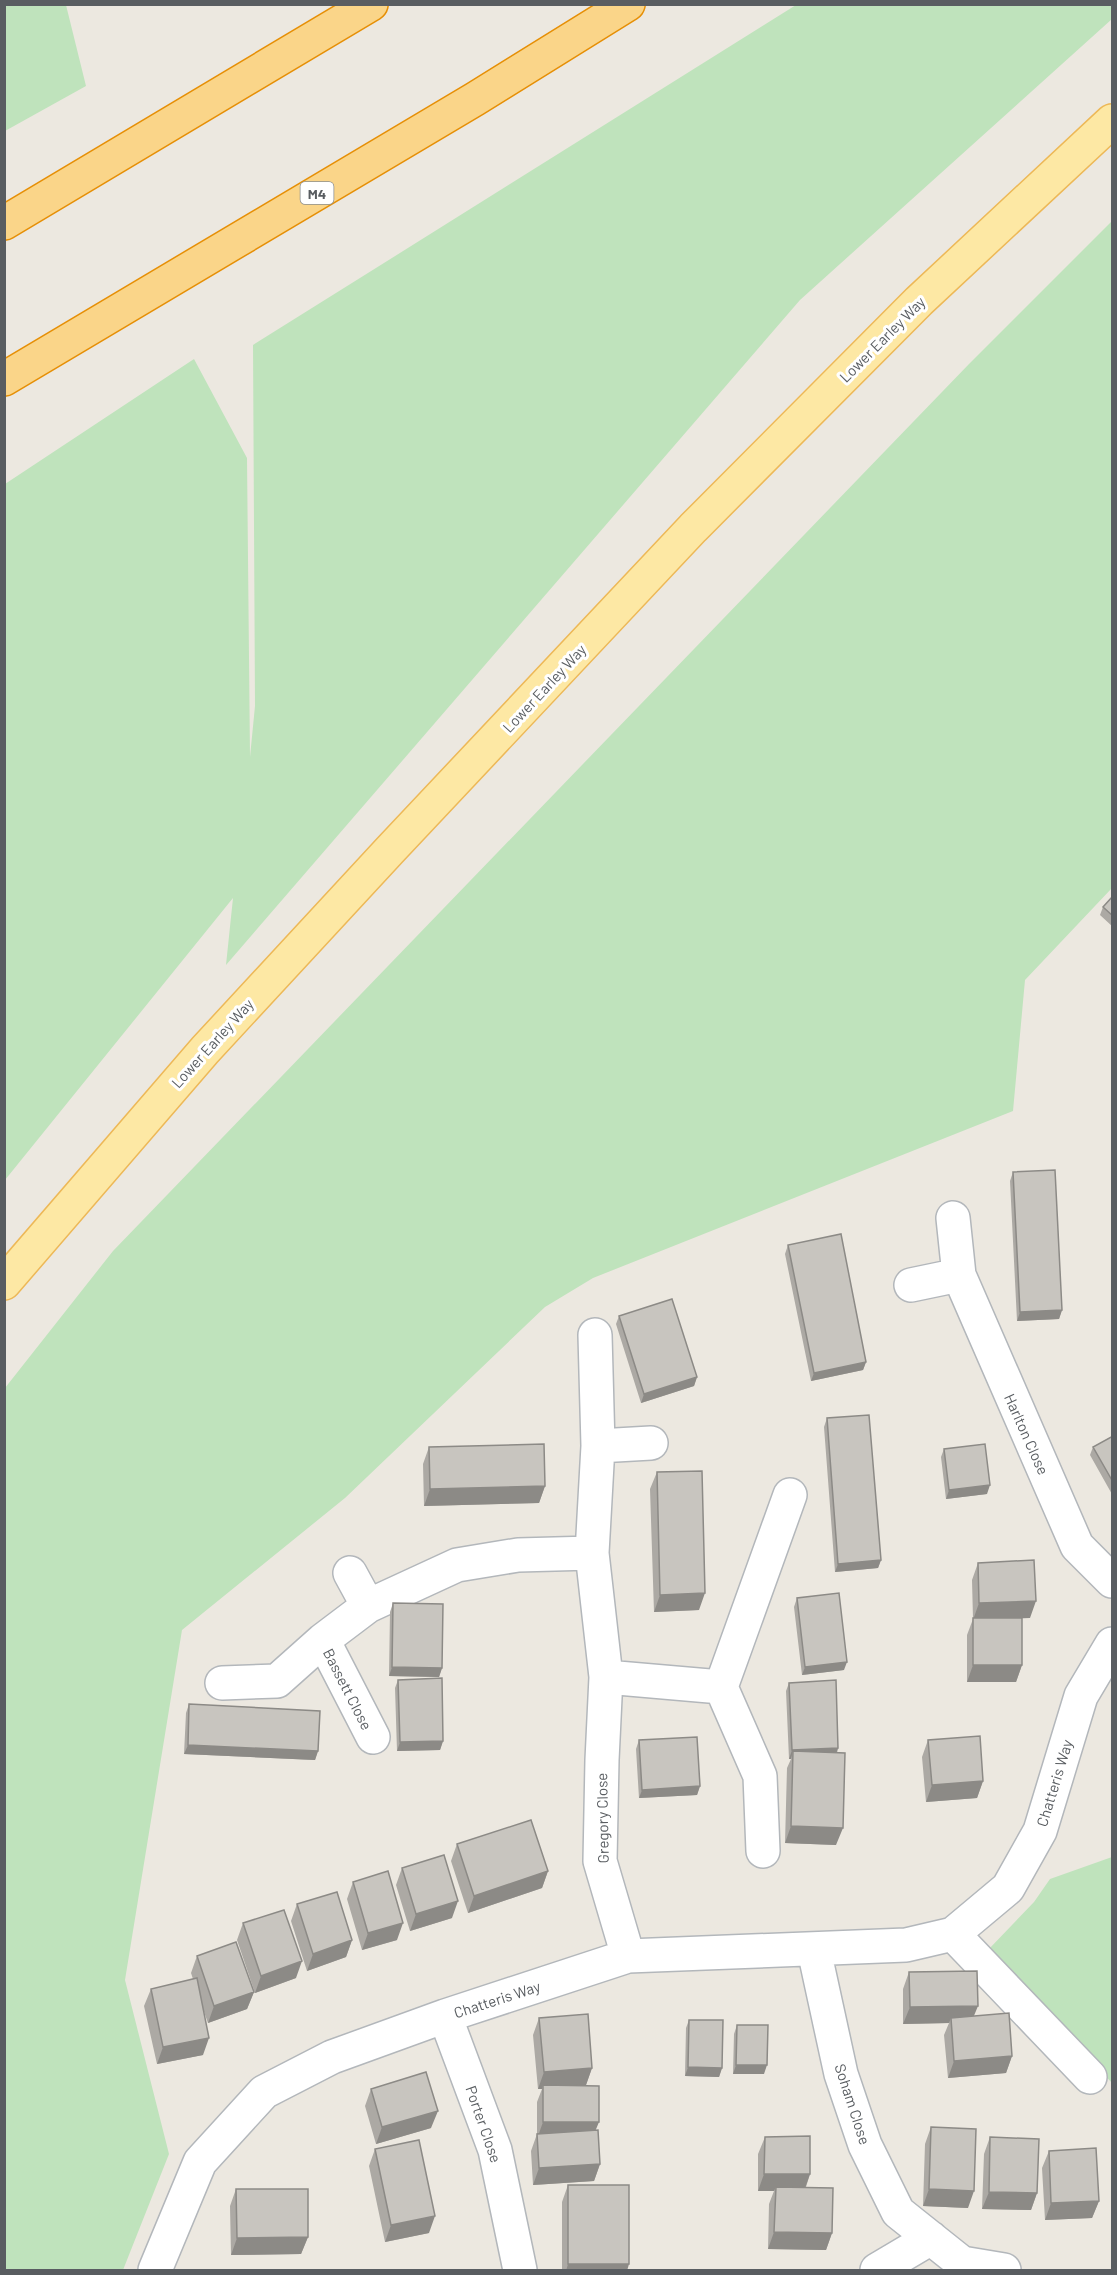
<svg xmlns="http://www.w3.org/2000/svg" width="1117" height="2275" viewBox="0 0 1117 2275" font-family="Barlow,sans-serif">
	<rect width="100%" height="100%" fill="#ece8e0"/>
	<path fill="#bfe3bc" d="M 5,4 L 66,5 L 86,86 L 5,131 Z
		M 796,5 L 1112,4 L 1112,19 L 800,300 L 226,965 L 233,898 L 5,1180 L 5,484 L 194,359 L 247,458 L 250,757 L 255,706 L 253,345 Z
		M 1112,221 L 1112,888 L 1025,980 L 1013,1111 L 593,1278 L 545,1307 L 345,1498 L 182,1630 L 125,1980 L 169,2154 L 123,2270 L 5,2270 L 5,1388 L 113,1251 L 969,364 Z
		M 1112,1857 L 1112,2083 L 988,1950 L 1034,1902 L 1050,1879 Z"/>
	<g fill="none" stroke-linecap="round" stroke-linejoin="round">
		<defs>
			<path id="minor" d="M 953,1218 L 959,1275
				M 911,1285 L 959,1275 L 1077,1546 L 1112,1581
				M 595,1335 L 598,1446
				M 350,1573 L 368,1606
				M 323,1640 L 373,1737
				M 606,1677 L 721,1687 L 760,1776 L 763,1851
				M 222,1683 L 277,1681 L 323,1640 L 368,1606 L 457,1565 L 518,1555 L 592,1553
				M 721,1687 L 790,1495
				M 953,1934 L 1090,2077
				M 814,1950 L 841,2074 L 865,2145 L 898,2212 L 962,2263 L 1004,2270
				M 628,1956 L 600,1861 L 602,1760 L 606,1677 L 592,1553 L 598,1446 L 651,1443
				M 445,2016 L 495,2150 L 520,2270
				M 155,2270 L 200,2162 L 264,2092 L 332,2057 L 445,2016 L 628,1956 L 906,1945 L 953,1934 L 1008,1888 L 1040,1831 L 1081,1696 L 1112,1644
				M 877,2270 L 931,2238"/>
			<path id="major" d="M 4,1283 L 205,1050 L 390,850 L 693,528 L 919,301 L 1112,121"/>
			<path id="highway" d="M 4,223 L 371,4
				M 4,379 L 475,99 L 628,4"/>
		</defs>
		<use href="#minor" stroke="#b3b7bb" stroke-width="36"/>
		<use href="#major" stroke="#edb857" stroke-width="36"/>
		<use href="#highway" stroke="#e68f06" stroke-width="36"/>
		<use href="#minor" stroke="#fff" stroke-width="33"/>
		<use href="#major" stroke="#fde8a4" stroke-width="33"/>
		<use href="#highway" stroke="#fad589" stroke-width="33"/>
	</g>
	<path fill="#aca9a4" d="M 1113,896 L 1113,927 L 1100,915 L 1103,907 Z
		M 1013,1172 L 1062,1310 L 1059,1319 L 1017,1321 L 1010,1181 Z
		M 788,1245 L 866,1362 L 863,1370 L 811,1381 L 785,1254 Z
		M 619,1316 L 697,1377 L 694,1386 L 641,1403 L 616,1324 Z
		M 827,1418 L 881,1560 L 878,1568 L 835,1572 L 824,1427 Z
		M 1113,1436 L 1113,1496 L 1090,1455 L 1093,1447 Z
		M 429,1447 L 545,1486 L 539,1503 L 424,1506 L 423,1464 Z
		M 944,1449 L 987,1494 L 946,1499 L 941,1457 Z
		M 657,1472 L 699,1610 L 654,1612 L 650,1489 Z
		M 978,1563 L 1030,1618 L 1017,1618 L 1022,1665 L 1016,1682 L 967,1682 L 967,1635 L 973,1619 L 972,1580 Z
		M 797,1598 L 844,1670 L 802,1675 L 794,1607 Z
		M 393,1603 L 442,1668 L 439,1677 L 389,1676 L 390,1612 Z
		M 398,1680 L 443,1741 L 440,1750 L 397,1751 L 395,1688 Z
		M 789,1683 L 838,1748 L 837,1753 L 836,1845 L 785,1843 L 787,1768 L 791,1759 L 789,1759 L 786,1691 Z
		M 189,1704 L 318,1751 L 315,1760 L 184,1754 L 186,1713 Z
		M 639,1740 L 700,1786 L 697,1795 L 639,1798 L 636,1749 Z
		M 928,1740 L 983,1781 L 977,1798 L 926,1802 L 922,1757 Z
		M 457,1844 L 548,1871 L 542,1888 L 468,1913 L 451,1861 Z
		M 402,1868 L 452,1918 L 410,1931 L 396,1885 Z
		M 353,1882 L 397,1940 L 362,1950 L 347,1899 Z
		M 297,1904 L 352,1940 L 346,1957 L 307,1971 L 291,1921 Z
		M 243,1923 L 296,1978 L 255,1993 L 237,1940 Z
		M 197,1956 L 254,1992 L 247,2009 L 208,2023 L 203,2009 L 203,2055 L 157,2064 L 144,2006 L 151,1989 L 193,1979 L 191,1973 Z
		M 909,1972 L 1012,2056 L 1006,2073 L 948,2078 L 944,2035 L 949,2023 L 903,2024 L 903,1989 Z
		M 539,2018 L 592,2068 L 586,2085 L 578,2085 L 596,2131 L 600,2164 L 594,2181 L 533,2185 L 531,2151 L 537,2134 L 537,2102 L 542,2089 L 538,2089 L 533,2035 Z
		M 689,2020 L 722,2068 L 719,2077 L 685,2076 L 686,2028 Z
		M 737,2025 L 764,2074 L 733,2074 L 734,2034 Z
		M 371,2089 L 431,2128 L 376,2144 L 365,2106 Z
		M 931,2127 L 968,2208 L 923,2206 L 925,2144 Z
		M 765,2137 L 810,2174 L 806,2187 L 832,2233 L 826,2250 L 768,2249 L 769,2204 L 774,2191 L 758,2191 L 758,2154 Z
		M 990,2137 L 1037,2193 L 1031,2210 L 982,2209 L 984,2154 Z
		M 375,2149 L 429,2233 L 385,2242 L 369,2166 Z
		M 1049,2151 L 1099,2201 L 1092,2218 L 1045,2220 L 1042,2168 Z
		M 568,2185 L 627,2271 L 562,2271 L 562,2202 Z
		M 236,2189 L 308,2237 L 301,2254 L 231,2255 L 230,2206 Z"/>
	<path fill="#8c8a86" d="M 1062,1310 L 1059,1319 L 1017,1321 L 1020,1312 Z
		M 866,1362 L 863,1370 L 811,1381 L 814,1373 Z
		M 697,1377 L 694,1386 L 641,1403 L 644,1394 Z
		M 990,1485 L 987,1494 L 946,1499 L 949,1490 Z
		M 545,1486 L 539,1503 L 424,1506 L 430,1489 Z
		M 881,1560 L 878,1568 L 835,1572 L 838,1564 Z
		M 705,1593 L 699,1610 L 654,1612 L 660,1595 Z
		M 1036,1601 L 1030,1618 L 973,1620 L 979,1603 Z
		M 847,1662 L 844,1670 L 802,1675 L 805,1667 Z
		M 973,1665 L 1022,1665 L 1016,1682 L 967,1682 Z
		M 392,1667 L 442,1668 L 439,1677 L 389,1676 Z
		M 443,1741 L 440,1750 L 397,1751 L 400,1742 Z
		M 188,1745 L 318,1751 L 315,1760 L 184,1754 Z
		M 838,1748 L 835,1757 L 793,1751 L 791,1759 L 789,1759 L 792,1750 Z
		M 983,1781 L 977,1798 L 926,1802 L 932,1785 Z
		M 700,1786 L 697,1795 L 639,1798 L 642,1790 Z
		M 791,1826 L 843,1828 L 836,1845 L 785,1843 Z
		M 548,1871 L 542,1888 L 468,1913 L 474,1896 Z
		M 458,1901 L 452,1918 L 410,1931 L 416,1914 Z
		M 403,1923 L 397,1940 L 362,1950 L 368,1933 Z
		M 352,1940 L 346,1957 L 307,1971 L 313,1954 Z
		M 302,1961 L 296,1978 L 255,1993 L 261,1976 Z
		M 254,1992 L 247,2009 L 208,2023 L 214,2006 Z
		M 978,2006 L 971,2023 L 951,2018 L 949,2023 L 903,2024 L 910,2007 Z
		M 209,2038 L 203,2055 L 157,2064 L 163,2047 Z
		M 1012,2056 L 1006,2073 L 948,2078 L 954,2061 Z
		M 736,2065 L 767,2065 L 764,2074 L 733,2074 Z
		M 688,2067 L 722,2068 L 719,2077 L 685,2076 Z
		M 592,2068 L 586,2085 L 543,2088 L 543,2085 L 542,2089 L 538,2089 L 544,2072 Z
		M 438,2111 L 431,2128 L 376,2144 L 382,2127 Z
		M 543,2122 L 599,2122 L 592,2139 L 537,2139 Z
		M 600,2164 L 594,2181 L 533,2185 L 539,2168 Z
		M 764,2174 L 810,2174 L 804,2191 L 776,2187 L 774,2191 L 758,2191 Z
		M 929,2189 L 974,2191 L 968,2208 L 923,2206 Z
		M 989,2192 L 1037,2193 L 1031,2210 L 982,2209 Z
		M 1099,2201 L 1092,2218 L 1045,2220 L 1051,2203 Z
		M 435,2216 L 429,2233 L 385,2242 L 391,2225 Z
		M 774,2232 L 832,2233 L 826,2250 L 768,2249 Z
		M 308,2237 L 301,2254 L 231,2255 L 237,2238 Z
		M 568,2264 L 629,2264 L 627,2271 L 566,2271 Z"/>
	<path fill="#c8c5bf" stroke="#8c8a86" stroke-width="1.5" d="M 1113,896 L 1113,916 L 1103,907 Z
		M 1055,1170 L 1062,1310 L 1020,1312 L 1013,1172 Z
		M 841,1234 L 866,1362 L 814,1373 L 788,1245 Z
		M 672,1299 L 697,1377 L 644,1394 L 619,1316 Z
		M 869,1415 L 881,1560 L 838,1564 L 827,1418 Z
		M 1113,1436 L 1113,1482 L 1093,1447 Z
		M 544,1444 L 545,1486 L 430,1489 L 429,1447 Z
		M 985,1444 L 990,1485 L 949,1490 L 944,1449 Z
		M 702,1471 L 705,1593 L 660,1595 L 657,1472 Z
		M 1034,1560 L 1036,1601 L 979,1603 L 978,1563 Z
		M 839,1593 L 847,1662 L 805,1667 L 797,1598 Z
		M 393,1603 L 443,1604 L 442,1668 L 392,1667 Z
		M 973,1618 L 1022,1618 L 1022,1665 L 973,1665 Z
		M 442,1678 L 443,1741 L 400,1742 L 398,1680 Z
		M 836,1680 L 838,1748 L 792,1750 L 789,1683 Z
		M 189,1704 L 320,1711 L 318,1751 L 188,1745 Z
		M 980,1736 L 983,1781 L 932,1785 L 928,1740 Z
		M 697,1737 L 700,1786 L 642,1790 L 639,1740 Z
		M 793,1751 L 845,1753 L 843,1828 L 791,1826 Z
		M 531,1820 L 548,1871 L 474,1896 L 457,1844 Z
		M 444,1855 L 458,1901 L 416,1914 L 402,1868 Z
		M 388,1871 L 403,1923 L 368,1933 L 353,1882 Z
		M 337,1892 L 352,1940 L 313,1954 L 297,1904 Z
		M 284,1910 L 302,1961 L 261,1976 L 243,1923 Z
		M 236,1942 L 254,1992 L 214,2006 L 197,1956 Z
		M 977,1971 L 978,2006 L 910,2007 L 909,1972 Z
		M 197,1978 L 209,2038 L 163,2047 L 151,1989 Z
		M 1009,2013 L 1012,2056 L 954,2061 L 951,2018 Z
		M 588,2014 L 592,2068 L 544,2072 L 539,2018 Z
		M 689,2020 L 723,2020 L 722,2068 L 688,2067 Z
		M 737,2025 L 768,2025 L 767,2065 L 736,2065 Z
		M 426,2072 L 438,2111 L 382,2127 L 371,2089 Z
		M 543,2085 L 599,2086 L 599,2122 L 543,2122 Z
		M 931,2127 L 976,2129 L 974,2191 L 929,2189 Z
		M 598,2130 L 600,2164 L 539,2168 L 537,2134 Z
		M 810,2136 L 810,2174 L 764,2174 L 765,2137 Z
		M 990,2137 L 1039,2139 L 1037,2193 L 989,2192 Z
		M 419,2140 L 435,2216 L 391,2225 L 375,2149 Z
		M 1096,2148 L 1099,2201 L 1051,2203 L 1049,2151 Z
		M 568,2185 L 629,2185 L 629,2264 L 568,2264 Z
		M 776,2187 L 833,2188 L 832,2233 L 774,2232 Z
		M 236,2189 L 308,2189 L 308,2237 L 237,2238 Z"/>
	<g text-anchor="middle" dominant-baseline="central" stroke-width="6" stroke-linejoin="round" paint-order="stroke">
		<rect fill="#fff" stroke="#8b8e90" stroke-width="1.5" x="300.5" y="182" width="33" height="22" rx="4.5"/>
		<g font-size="14" font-weight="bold" fill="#595d61">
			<text x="317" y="193">M4</text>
		</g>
		<g font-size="15" fill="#595d61" stroke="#fff">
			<text transform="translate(882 339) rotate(-45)">Lower Earley Way</text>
			<text transform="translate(544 688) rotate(-47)">Lower Earley Way</text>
			<text transform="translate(212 1043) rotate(-48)">Lower Earley Way</text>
			<text transform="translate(1027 1434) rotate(66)">Harlton Close</text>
			<text transform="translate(348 1689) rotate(63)">Bassett Close</text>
			<text transform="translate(1054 1783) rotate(-73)">Chatteris Way</text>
			<text transform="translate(602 1818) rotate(-91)">Gregory Close</text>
			<text transform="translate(497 1999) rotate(-18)">Chatteris Way</text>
			<text transform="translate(853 2104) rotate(72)">Soham Close</text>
			<text transform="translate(484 2124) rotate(71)">Porter Close</text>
		</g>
	</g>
	<rect width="1117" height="2275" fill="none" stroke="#595d61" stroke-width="12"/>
</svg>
